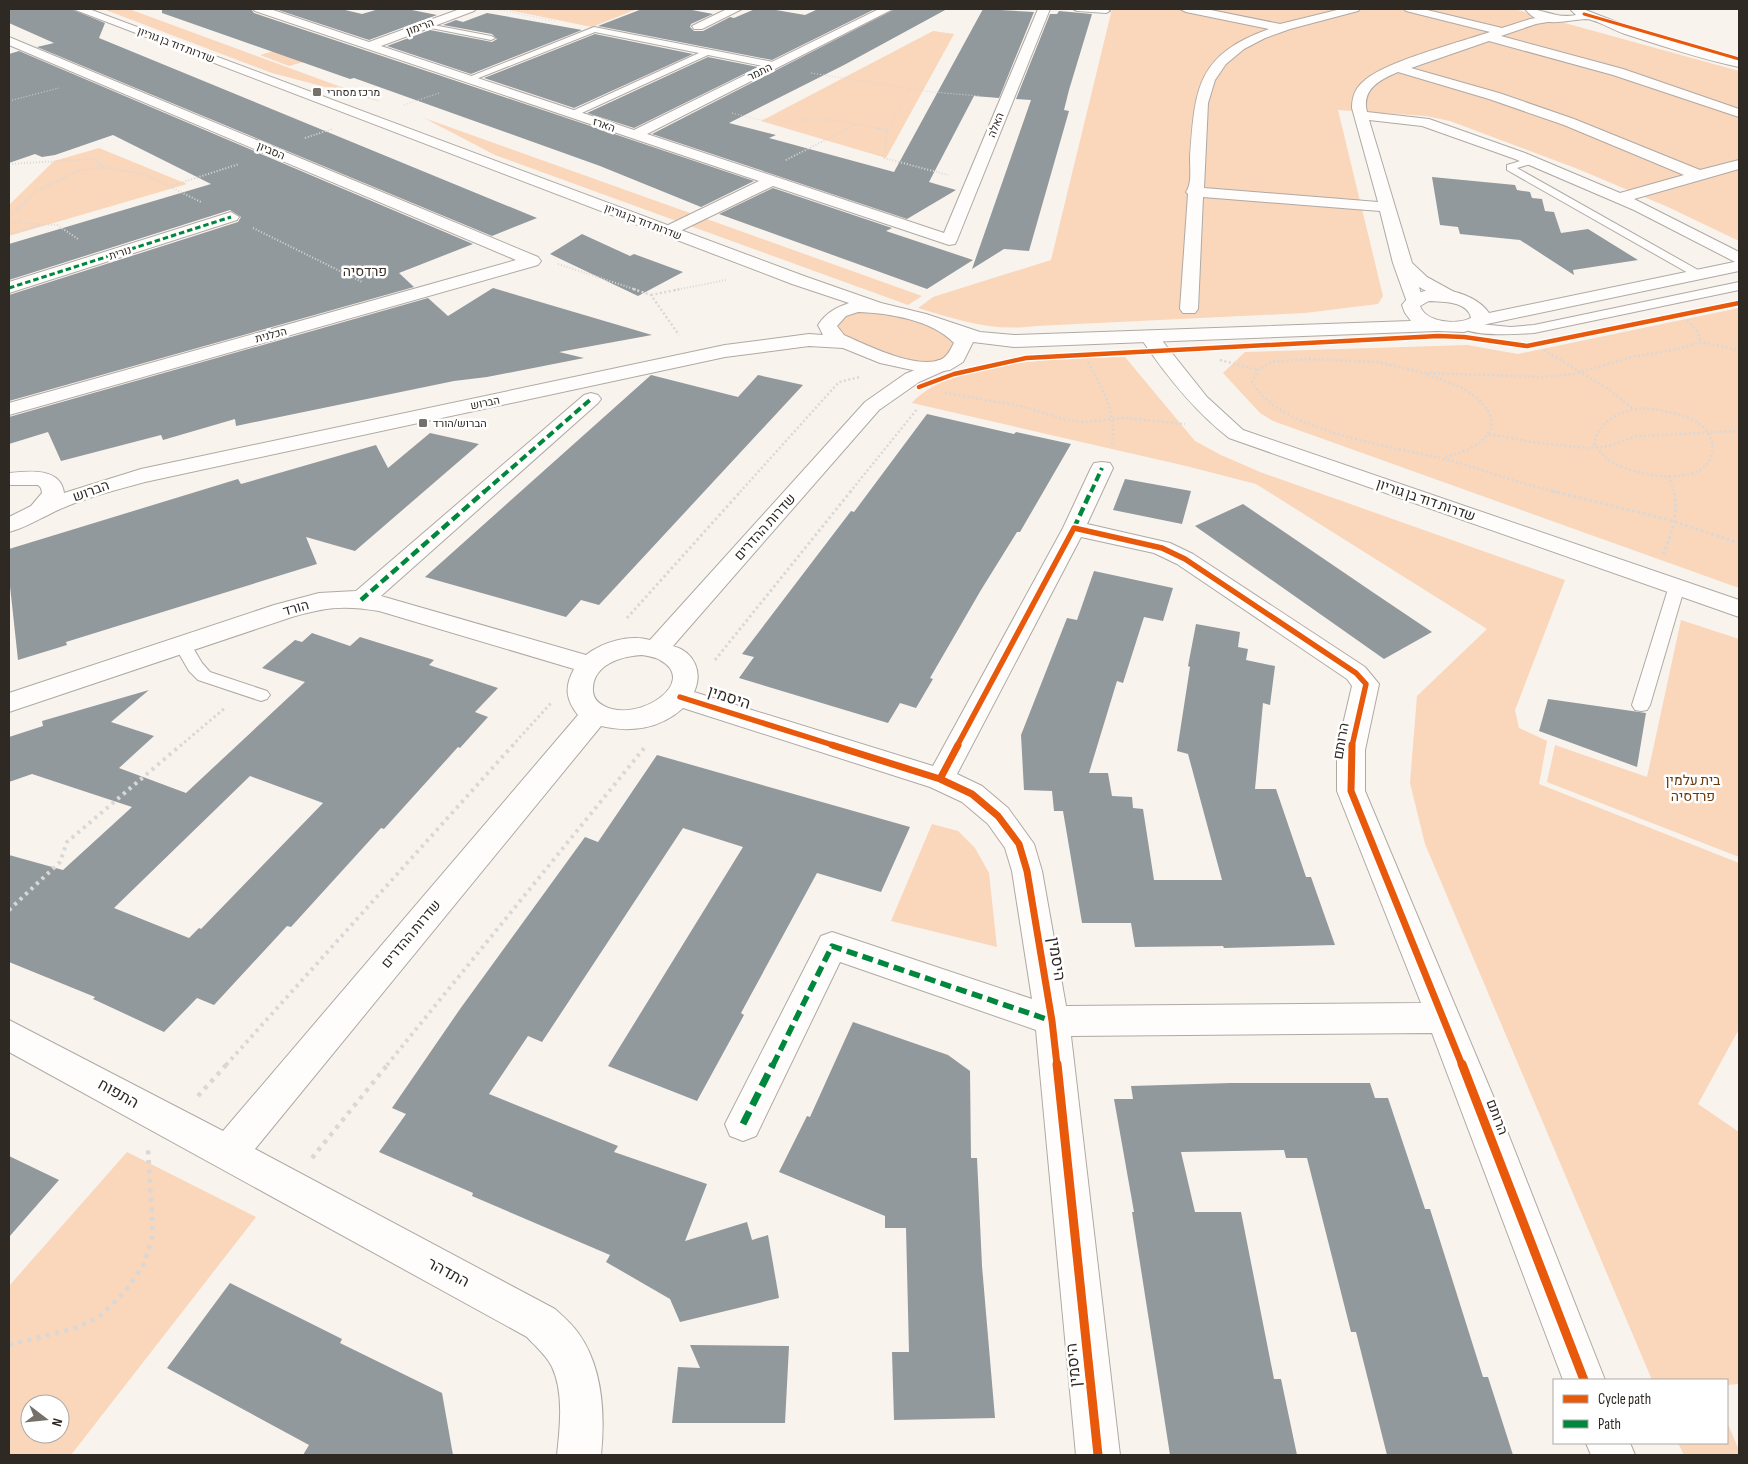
<svg xmlns="http://www.w3.org/2000/svg" width="1748" height="1464" viewBox="0 0 1748 1464" font-family="'Sofia Sans Condensed',Heebo,sans-serif">
	<rect width="100%" height="100%" fill="#f9f3ee"/>
	<path fill="#fad6ba" fill-rule="evenodd" d="M 103,9 L 129,9 L 382,102 L 272,73 Z
		M 503,9 L 637,9 L 592,27 Z
		M 1112,9 L 1514,9 L 1739,71 L 1739,241 L 1668,207 L 1578,169 L 1450,121 L 1426,116 L 1338,110 L 1383,296 L 1378,304 L 1305,313 L 1036,326 C 992,332 959,320 918,308 L 933,297 L 1051,260 Z
		M 933,31 L 954,34 L 886,158 L 761,121 Z
		M 320,38 L 350,49 L 289,66 L 260,55 Z
		M 424,118 L 922,296 L 908,305 L 495,155 Z
		M 99,148 L 187,184 L 9,236 L 9,205 L 54,161 Z
		M 1739,308 L 1739,588 L 1273,421 L 1260,413 L 1223,373 L 1245,352 L 1467,345 L 1518,354 Z
		M 861,311 C 889,314 933,322 953,342 C 946,378 893,355 872,347 C 860,342 843,338 838,325 L 844,316 Z
		M 1125,357 L 1195,441 L 1221,455 L 1260,472 L 1565,580 L 1515,710 L 1519,728 L 1547,741 L 1539,784 L 1739,863 L 1739,1029 L 1698,1104 L 1739,1132 L 1739,1384 L 1727,1385 L 1727,1380 L 1652,1380 L 1425,844 L 1410,783 L 1417,696 L 1487,629 L 1256,484 L 1186,466 L 912,403 C 952,358 1068,359 1125,357 Z
		M 1681,620 L 1739,639 L 1739,857 L 1547,782 L 1555,745 L 1647,777 Z
		M 932,824 L 958,831 L 975,848 L 989,873 L 997,947 L 891,921 Z
		M 127,1152 L 256,1217 L 71,1455 L 9,1455 L 9,1286 ZM 30,1404 L 60,1404 L 60,1434 L 30,1434 Z
		M 1727,1422 L 1739,1450 L 1739,1455 L 1684,1455 L 1678,1443 L 1727,1443 Z"/>
	<path fill="#91999c" fill-rule="evenodd" d="M 9,9 L 71,9 L 105,23 L 99,38 L 537,218 L 492,236 L 37,47 L 54,43 L 9,23 Z
		M 162,9 L 251,9 L 254,13 L 754,181 L 701,207 L 600,166 L 354,78 L 350,79 L 162,13 Z
		M 275,9 L 341,9 L 362,14 L 379,9 L 407,9 L 437,15 L 369,40 Z
		M 642,9 L 687,9 L 713,14 L 691,24 L 690,27 L 694,31 L 703,31 L 730,17 L 734,18 L 755,9 L 770,9 L 805,15 L 818,9 L 875,9 L 772,60 L 598,26 Z
		M 895,9 L 947,9 L 844,65 L 729,123 L 776,135 L 769,138 L 894,172 L 983,9 L 1034,12 L 999,98 L 974,96 L 929,182 L 956,190 L 907,219 L 652,134 Z
		M 1059,11 L 1092,14 L 1069,90 L 1064,110 L 1069,111 L 1029,251 L 1004,249 L 972,269 L 1031,100 L 1016,99 L 1050,14 L 1057,14 Z
		M 487,13 L 582,30 L 471,74 L 387,46 L 430,30 L 492,42 L 497,39 L 492,34 L 443,25 L 456,20 L 463,22 Z
		M 595,34 L 693,54 L 574,108 L 484,78 Z
		M 19,51 L 473,244 L 399,273 L 414,287 L 9,401 L 9,295 L 238,222 L 241,217 L 230,210 L 9,280 L 9,244 L 211,184 L 113,135 L 55,155 L 42,157 L 35,154 L 9,163 L 9,54 Z
		M 708,57 L 758,67 L 634,128 L 587,113 Z
		M 1432,177 L 1515,185 L 1517,190 L 1530,192 L 1532,198 L 1542,199 L 1545,211 L 1554,212 L 1561,233 L 1588,229 L 1638,260 L 1573,270 L 1574,275 L 1520,240 L 1460,234 L 1458,227 L 1440,225 Z
		M 773,188 L 892,228 L 886,231 L 973,260 L 927,289 L 719,214 Z
		M 582,234 L 630,256 L 634,254 L 683,272 L 638,296 L 550,254 Z
		M 493,288 L 652,335 L 559,352 L 584,358 L 487,377 L 454,381 L 236,426 L 235,419 L 163,440 L 161,435 L 61,461 L 48,432 L 9,444 L 9,417 L 428,298 L 448,316 Z
		M 651,375 L 738,397 L 758,375 L 803,385 L 599,605 L 581,600 L 566,617 L 425,577 Z
		M 927,414 L 1014,434 L 1016,432 L 1071,444 L 1020,532 L 1017,532 L 981,590 L 930,678 L 933,679 L 916,708 L 900,703 L 888,723 L 739,678 L 754,657 L 742,654 L 851,511 L 854,512 Z
		M 430,433 L 479,444 L 355,551 L 306,537 L 317,564 L 66,642 L 67,645 L 18,660 L 9,577 L 9,549 L 238,479 L 241,484 L 376,445 L 388,468 Z
		M 1125,479 L 1191,491 L 1182,524 L 1113,510 Z
		M 1243,504 L 1374,593 L 1432,632 L 1384,659 L 1195,526 Z
		M 1094,571 L 1173,588 L 1163,621 L 1144,617 L 1123,683 L 1117,681 L 1089,773 L 1108,773 L 1112,796 L 1132,797 L 1133,808 L 1143,809 L 1154,880 L 1222,880 L 1188,754 L 1177,751 L 1190,667 L 1188,666 L 1196,624 L 1240,632 L 1238,647 L 1248,649 L 1246,660 L 1275,666 L 1270,705 L 1263,703 L 1255,789 L 1276,789 L 1306,877 L 1311,877 L 1335,945 L 1224,948 L 1223,946 L 1135,947 L 1131,923 L 1082,923 L 1063,811 L 1054,811 L 1052,791 L 1024,790 L 1021,735 L 1067,618 L 1077,620 Z
		M 312,633 L 350,646 L 360,637 L 434,660 L 429,665 L 498,688 L 475,712 L 488,717 L 460,748 L 458,747 L 384,829 L 381,828 L 291,927 L 287,926 L 214,1005 L 197,998 L 164,1032 L 93,999 L 95,997 L 9,962 L 9,855 L 63,870 L 132,807 L 32,774 L 9,782 L 9,737 L 43,726 L 42,721 L 149,690 L 111,722 L 154,736 L 119,768 L 186,793 L 305,682 L 262,668 L 295,640 L 302,642 ZM 250,776 L 323,803 L 201,929 L 199,928 L 189,938 L 114,908 Z
		M 1548,699 L 1646,713 L 1637,767 L 1539,731 Z
		M 657,755 L 910,827 L 881,892 L 817,873 L 741,1013 L 744,1015 L 697,1101 L 608,1066 L 743,847 L 683,828 L 542,1042 L 528,1036 L 489,1094 L 618,1146 L 614,1152 L 707,1184 L 685,1241 L 747,1222 L 752,1240 L 768,1235 L 779,1298 L 680,1322 L 670,1299 L 606,1262 L 610,1255 L 472,1196 L 473,1193 L 379,1152 L 406,1114 L 392,1108 L 460,1009 L 585,837 L 598,842 Z
		M 853,1022 L 948,1055 L 970,1071 L 971,1158 L 977,1158 L 982,1266 L 995,1418 L 894,1420 L 892,1352 L 909,1352 L 906,1228 L 885,1228 L 885,1216 L 779,1172 L 807,1116 L 810,1117 Z
		M 1231,1083 L 1370,1083 L 1375,1098 L 1388,1098 L 1425,1209 L 1430,1209 L 1483,1377 L 1488,1377 L 1513,1455 L 1387,1455 L 1356,1332 L 1351,1332 L 1307,1158 L 1286,1158 L 1284,1150 L 1181,1152 L 1195,1212 L 1241,1212 L 1274,1379 L 1281,1379 L 1297,1455 L 1170,1455 L 1132,1212 L 1134,1212 L 1114,1099 L 1133,1099 L 1131,1086 Z
		M 9,1156 L 59,1180 L 9,1237 Z
		M 230,1283 L 342,1339 L 340,1343 L 442,1393 L 453,1455 L 303,1455 L 309,1445 L 167,1368 Z
		M 690,1345 L 789,1346 L 785,1423 L 672,1423 L 678,1367 L 700,1368 Z"/>
	<g fill="none" stroke-linecap="round" stroke-linejoin="round">
		<defs>
			<path id="service" d="M 1073,9 L 1106,9 L 1110,11 L 1106,13 L 1077,11 Z
				M 423,23 L 491,36 L 495,38 L 491,40 L 426,27 L 422,25 Z
				M 594,27 L 773,62 L 777,65 L 773,68 L 708,55 L 573,117 L 570,116 L 570,112 L 699,53 L 595,32 L 471,81 L 464,79 Z
				M 1530,158 L 1534,159 L 1534,163 L 1517,168 L 1707,275 L 1705,278 L 1697,278 L 1507,170 L 1507,165 Z
				M 1739,282 L 1739,290 L 1534,333 C 1520,334 1471,337 1462,327 L 1468,323 L 1511,327 L 1534,325 Z
				M 1677,581 L 1683,582 L 1685,586 L 1650,705 L 1647,710 L 1641,711 L 1635,710 L 1632,705 L 1669,586 L 1671,582 Z
				M 183,639 L 189,641 L 202,663 L 210,672 L 267,691 L 270,695 L 267,699 L 261,701 L 198,680 L 189,671 L 174,645 L 177,641 Z"/>
			<path id="minor" d="M 253,9 L 270,9 L 369,42 L 460,9 L 476,9 L 474,11 L 381,46 L 634,130 L 879,9 L 893,9 L 647,134 L 944,233 L 1038,9 L 1050,9 L 957,240 L 955,244 L 949,245 L 773,186 L 674,234 L 662,234 L 660,231 L 662,228 L 759,181 L 255,11 Z
				M 727,9 L 742,9 L 702,29 L 694,29 L 692,26 Z
				M 1180,9 L 1206,9 L 1280,24 L 1341,9 L 1360,9 L 1358,11 L 1290,29 L 1265,38 L 1244,49 L 1226,64 L 1215,80 L 1208,103 L 1204,188 L 1378,202 L 1352,108 C 1352,97 1355,88 1364,81 C 1384,62 1460,42 1490,32 L 1406,11 L 1404,9 L 1423,9 L 1502,28 L 1530,19 L 1555,15 L 1561,18 L 1559,20 L 1536,24 L 1501,36 L 1623,69 L 1739,109 L 1739,117 L 1613,75 L 1489,41 L 1411,68 L 1499,93 L 1574,119 L 1700,170 L 1739,160 L 1739,169 L 1634,199 L 1739,252 L 1739,264 L 1634,210 L 1515,159 L 1422,126 L 1369,120 L 1412,263 L 1427,277 L 1456,293 L 1459,297 L 1456,301 L 1444,301 L 1419,287 L 1423,301 L 1420,305 L 1408,305 L 1393,263 L 1380,211 L 1203,197 L 1198,309 L 1195,313 L 1183,313 L 1180,309 L 1188,194 L 1186,192 C 1192,184 1190,168 1190,158 C 1195,89 1196,55 1269,29 L 1186,12 ZM 1398,72 L 1489,99 L 1564,125 L 1684,175 L 1620,193 L 1525,153 L 1429,119 L 1367,112 C 1361,89 1381,79 1398,72 Z
				M 9,37 L 538,257 L 541,261 L 538,265 L 9,415 L 9,403 L 516,260 L 9,45 Z
				M 231,212 L 239,217 L 237,220 L 9,293 L 9,282 Z
				M 1149,331 L 1156,333 L 1207,397 L 1243,430 L 1739,600 L 1739,617 L 1229,438 C 1193,410 1165,374 1140,337 L 1142,333 Z
				M 939,360 L 946,362 L 949,366 L 946,370 L 919,382 L 879,410 L 673,646 C 695,652 703,673 694,692 L 933,766 L 1063,528 L 1091,468 L 1094,463 L 1102,462 L 1110,463 L 1113,468 L 1087,524 L 1170,543 L 1193,554 L 1365,667 L 1379,684 L 1365,750 L 1365,791 L 1496,1103 L 1605,1380 L 1563,1380 L 1432,1033 L 1071,1036 L 1120,1455 L 1076,1455 L 1036,1030 L 840,962 L 756,1136 L 743,1141 L 730,1136 L 725,1124 L 821,936 L 832,932 L 1032,999 L 1012,871 L 1005,848 L 988,824 L 962,802 L 930,787 L 683,708 C 660,729 630,733 601,726 L 255,1149 L 555,1309 C 564,1317 573,1325 579,1334 C 603,1368 605,1416 601,1455 L 557,1455 C 560,1428 564,1392 552,1367 C 547,1356 535,1346 527,1337 L 9,1052 L 9,1020 L 223,1131 L 578,715 C 566,700 564,687 574,669 L 379,611 C 344,605 326,607 292,617 L 9,712 L 9,693 L 274,605 L 319,593 L 356,591 L 584,395 L 591,393 L 598,395 L 601,399 L 598,403 L 381,596 L 586,655 C 602,642 630,634 650,640 L 865,402 L 905,374 ZM 1081,537 L 1154,553 L 1177,564 L 1347,679 L 1352,686 L 1337,750 L 1337,791 L 1421,1003 L 1066,1006 L 1042,871 L 1034,844 L 1008,808 L 982,786 L 957,774 ZM 642,655 C 648,656 655,657 660,660 C 700,682 638,724 604,706 C 598,703 594,699 593,692 C 591,665 621,656 642,655 Z
				M 1586,1443 L 1630,1443 L 1635,1455 L 1591,1455 Z"/>
			<path id="tertiary" d="M 73,9 L 89,9 L 804,276 L 881,303 L 926,314 L 980,332 L 1014,335 L 1411,321 L 1405,313 L 1402,305 C 1420,279 1473,289 1489,313 L 1739,261 L 1739,271 L 1487,324 L 1464,332 L 1437,331 L 1014,347 L 973,342 L 963,362 L 950,370 L 926,373 L 880,363 L 843,348 L 809,346 L 725,357 L 145,482 C 113,491 78,499 48,515 C 35,521 24,528 9,532 L 9,517 L 31,506 L 42,493 L 41,488 L 38,485 L 9,485 L 9,473 C 28,471 61,467 64,493 L 141,469 L 725,345 L 809,334 L 823,335 L 818,325 C 826,313 835,308 849,303 L 792,284 ZM 1429,301 C 1443,302 1468,301 1471,318 C 1458,325 1426,323 1420,306 ZM 858,312 C 889,313 932,320 954,343 C 950,350 948,356 940,360 C 915,369 866,345 844,335 L 837,326 L 846,316 Z
				M 1525,9 C 1543,8 1554,19 1576,15 L 1570,9 L 1583,9 L 1632,28 L 1739,59 L 1739,67 C 1701,59 1662,46 1625,34 C 1615,31 1595,19 1586,19 C 1565,20 1541,30 1525,9 Z"/>
		</defs>
		<use href="#service" stroke="#afa9a4" stroke-width="2"/>
		<use href="#minor" stroke="#afa9a4" stroke-width="2"/>
		<use href="#tertiary" stroke="#afa9a4" stroke-width="2"/>
		<path stroke="#dad8d6" stroke-width="1" stroke-dasharray="1 2" stroke-linecap="butt" d="M 495,9 L 555,21
			M 811,73 L 932,92 L 980,96
			M 9,101 L 59,88
			M 404,105 L 439,93
			M 732,113 L 760,120 L 835,120 L 882,129
			M 846,129 L 856,124
			M 888,129 L 910,89"/>
		<path stroke="#dad8d6" stroke-width="2" stroke-dasharray="1 2" stroke-linecap="butt" d="M 876,128 L 887,130 L 884,158 L 948,175
			M 887,130 L 888,128
			M 305,138 L 332,129
			M 786,160 L 849,128
			M 9,164 L 93,159 L 105,168
			M 171,186 L 239,164
			M 9,217 L 36,191 L 80,170 L 106,168 L 144,174 L 201,202
			M 9,222 L 57,225 L 78,239
			M 253,228 L 362,282
			M 9,234 L 40,225
			M 558,264 L 637,290
			M 675,290 L 726,280"/>
		<path stroke="#dad8d6" stroke-width="2.5" stroke-dasharray="2 2.5" stroke-linecap="butt" d="M 633,289 L 651,295 L 679,335
			M 651,295 L 681,289
			M 1687,320 L 1698,332 L 1701,342
			M 1544,350 L 1610,390 L 1633,409
			M 1220,360 L 1258,370
			M 1088,362 C 1102,389 1117,412 1112,444
			M 1427,375 C 1442,380 1457,384 1470,393 C 1515,425 1481,450 1443,457
			M 945,393 L 1021,406 L 1067,420 L 1084,422 L 1123,418 L 1185,424
			M 1643,408 C 1668,411 1716,417 1712,451 C 1711,459 1707,466 1700,470 C 1679,483 1625,474 1606,458 C 1601,454 1598,448 1594,443 C 1600,419 1620,411 1643,408 Z
			M 1489,434 L 1532,442 L 1586,448 L 1608,446 L 1637,436 L 1739,431
			M 1669,476 L 1674,492
			M 740,492 L 839,382 L 860,377
			M 850,492 L 918,408
			M 1557,492 C 1521,484 1487,471 1452,461 C 1396,446 1282,434 1252,382 L 1258,370 L 1272,362 L 1307,359 L 1378,362 L 1424,373 L 1544,377 L 1573,374 L 1632,357 L 1678,349 L 1701,342 L 1739,350"/>
		<path stroke="#dad8d6" stroke-width="3" stroke-dasharray="2.5 3" stroke-linecap="butt" d="M 1552,491 L 1666,519 L 1739,543
			M 1663,554 C 1672,534 1679,513 1674,491
			M 627,618 L 741,491
			M 715,660 L 851,491
			M 180,746 L 225,708
			M 512,746 L 551,703"/>
		<path stroke="#dad8d6" stroke-width="4" stroke-dasharray="3 4.5" stroke-linecap="butt" d="M 9,910 L 60,862 L 67,842 L 181,745
			M 226,1065 L 513,745
			M 387,1065 L 645,747"/>
		<path stroke="#dad8d6" stroke-width="4.5" stroke-dasharray="4 5.5" stroke-linecap="butt" d="M 198,1096 L 227,1064
			M 312,1158 L 388,1064
			M 9,1345 L 76,1328 L 99,1317 L 124,1293 L 144,1264 L 153,1234 L 148,1150"/>
		<use href="#service" fill="#fefdfc" fill-rule="evenodd"/>
		<use href="#minor" fill="#fefdfc" fill-rule="evenodd"/>
		<use href="#tertiary" fill="#fefdfc" fill-rule="evenodd"/>
		<path stroke="#00873e" stroke-width="3" stroke-dasharray="5.5 3" stroke-linecap="butt" d="M 9,288 L 231,217"/>
		<path stroke="#00873e" stroke-width="4" stroke-dasharray="8 4" stroke-linecap="butt" d="M 484,492 L 591,399
			M 1091,492 L 1102,468"/>
		<path stroke="#00873e" stroke-width="4.5" stroke-dasharray="9 4.5" stroke-linecap="butt" d="M 1074,528 L 1091,491
			M 361,600 L 485,491"/>
		<path stroke="#00873e" stroke-width="5.5" stroke-dasharray="11 5.5" stroke-linecap="butt" d="M 773,1065 L 832,946 L 1052,1021"/>
		<path stroke="#00873e" stroke-width="7" stroke-dasharray="14 7" stroke-linecap="butt" d="M 743,1124 L 773,1064"/>
		<defs>
			<path id="cycleway-far4" d="M 1584,14 L 1739,59"/>
			<path id="cycleway-far3" d="M 919,387 L 954,374 L 1026,358 L 1438,336 L 1464,337 L 1527,346 L 1739,303"/>
			<path id="cycleway-far2" d="M 680,697 L 836,746
				M 957,746 L 1074,528 L 1162,548 L 1185,559 L 1356,673 L 1366,684 L 1352,746"/>
			<path id="cycleway-far1" d="M 832,745 L 940,779 L 972,794 L 998,816 L 1019,844 L 1027,871 L 1052,1021 L 1057,1065
				M 1352,745 L 1351,791 L 1462,1065
				M 940,779 L 958,745"/>
			<path id="cycleway" d="M 1057,1064 L 1098,1455
				M 1462,1064 L 1584,1380"/>
		</defs>
		<use href="#cycleway-far4" stroke="#fff" stroke-width="4.5"/>
		<use href="#cycleway-far3" stroke="#fff" stroke-width="7"/>
		<use href="#cycleway-far2" stroke="#fff" stroke-width="9"/>
		<use href="#cycleway-far1" stroke="#fff" stroke-width="10"/>
		<use href="#cycleway" stroke="#fff" stroke-width="12"/>
		<use href="#cycleway-far4" stroke="#e8590c" stroke-width="3"/>
		<use href="#cycleway-far3" stroke="#e8590c" stroke-width="4.5"/>
		<use href="#cycleway-far2" stroke="#e8590c" stroke-width="5.5"/>
		<use href="#cycleway-far1" stroke="#e8590c" stroke-width="7"/>
		<use href="#cycleway" stroke="#e8590c" stroke-width="9"/>
	</g>
	<g fill="#76706a" stroke="#fff" stroke-width="2">
		<rect x="312" y="87" width="10" height="10" rx="2.5"/>
		<rect x="418" y="418" width="10" height="10" rx="2.5"/>
	</g>
	<g text-anchor="middle" dominant-baseline="central" stroke-width="5" stroke-linejoin="round" paint-order="stroke">
		<g font-size="11" fill="#2f2923" stroke="#fff">
			<text transform="translate(420 27) rotate(-20)">הרימון</text>
			<text transform="translate(176 45) rotate(21)">שדרות דוד בן גוריון</text>
			<text transform="translate(760 72) rotate(-26)">התמר</text>
			<text transform="translate(604 125) rotate(19)">הארז</text>
			<text transform="translate(996 125) rotate(-68)">האלה</text>
			<text transform="translate(271 151) rotate(23)">הסביון</text>
			<text transform="translate(643 222) rotate(21)">שדרות דוד בן גוריון</text>
			<text transform="translate(120 253) rotate(-18)">נורית</text>
			<text transform="translate(271 335) rotate(-15)">הכלנית</text>
			<text transform="translate(485 403) rotate(-12)">הברוש</text>
		</g>
		<g font-size="11" fill="#2f2923" stroke="#fff" text-anchor="start">
			<text x="327" y="92">מרכז מסחרי</text>
			<text x="433" y="423">הברוש/הורד</text>
		</g>
		<g font-size="14" fill="#3c2f24" stroke="#fff">
			<text x="365" y="271">פרדסיה</text>
		</g>
		<g font-size="14" fill="#2f2923" stroke="#fff">
			<text transform="translate(91 491) rotate(-20)">הברוש</text>
			<text transform="translate(1426 500) rotate(19)">שדרות דוד בן גוריון</text>
			<text transform="translate(765 527) rotate(-48)">שדרות ההדרים</text>
			<text transform="translate(296 608) rotate(-16)">הורד</text>
			<text transform="translate(1341 741) rotate(-80)">הרותם</text>
			<text transform="translate(411 934) rotate(-50)">שדרות ההדרים</text>
			<text transform="translate(1497 1117) rotate(69)">הרותם</text>
		</g>
		<g font-size="14" fill="#6a3a09" stroke="#fff">
			<text x="1693" y="780">בית עלמין<tspan x="1693" dy="16">פרדסיה</tspan></text>
		</g>
		<g font-size="16" fill="#2f2923" stroke="#fff">
			<text transform="translate(729 698) rotate(18)">היסמין</text>
			<text transform="translate(1056 959) rotate(81)">היסמין</text>
			<text transform="translate(118 1094) rotate(29)">התפוח</text>
			<text transform="translate(448 1273) rotate(28)">התדהר</text>
			<text transform="translate(1074 1365) rotate(-96)">היסמין</text>
		</g>
	</g>
	<rect width="1748" height="1464" fill="none" stroke="#2f2923" stroke-width="20"/>
	<rect x="1553" y="1379" width="175" height="65" fill="#ffffff" stroke="#aca9a7"/>
	<rect x="1563" y="1395" width="25" height="8" fill="#e8590c" stroke="#aca9a7"/>
	<text x="1598" y="1404" font-size="15" fill="#2f2923">Cycle path</text>
	<rect x="1563" y="1420" width="25" height="8" fill="#00873e" stroke="#aca9a7"/>
	<text x="1598" y="1429" font-size="15" fill="#2f2923">Path</text>
	<g transform="translate(45 1419) rotate(106)"><circle r="24" fill="#ffffff" stroke="#aca9a7"/>
	<path d="M0-4L9 19L0 12L-9 19Z" fill="#76706a"/>
	<text y="-8" font-size="14" font-weight="bold" text-anchor="middle" fill="#2f2923">N</text>
	</g>
</svg>
